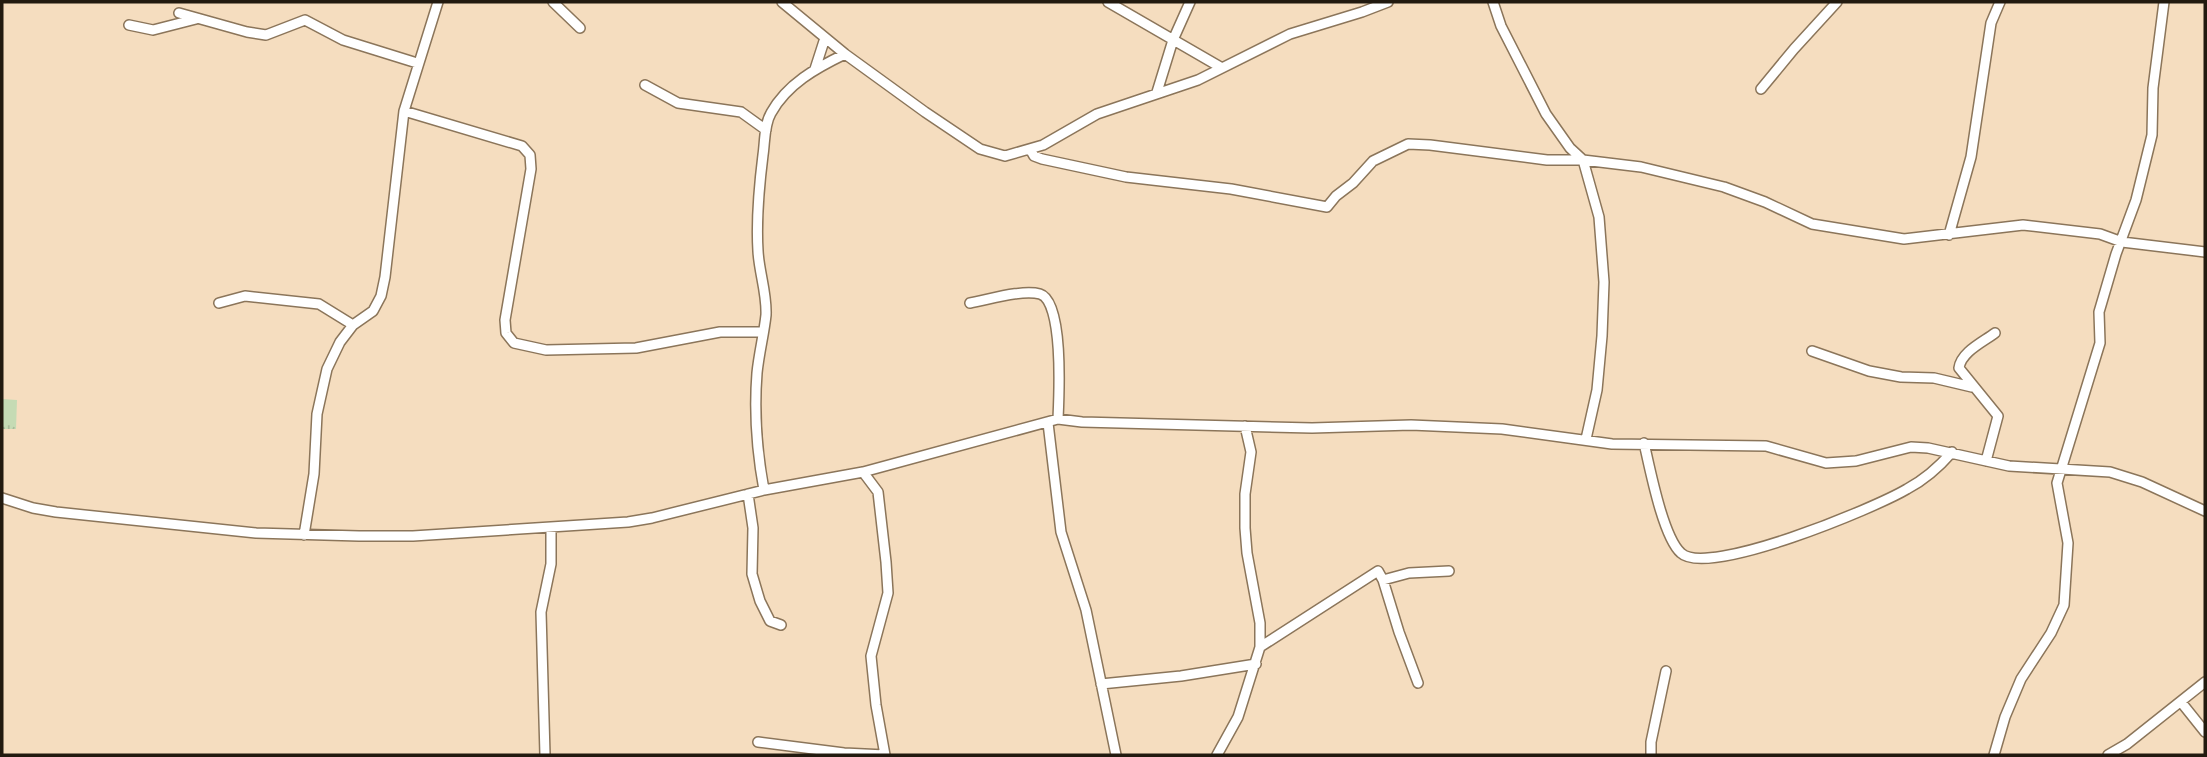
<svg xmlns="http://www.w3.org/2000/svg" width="2207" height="757" viewBox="0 0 2207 757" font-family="'Nunito Sans',sans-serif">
	<defs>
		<pattern id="park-tufts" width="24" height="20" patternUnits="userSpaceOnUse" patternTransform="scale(1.75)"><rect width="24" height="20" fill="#c5dbb4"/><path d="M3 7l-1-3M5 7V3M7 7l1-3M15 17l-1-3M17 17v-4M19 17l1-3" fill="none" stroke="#a9bb9a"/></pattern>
	</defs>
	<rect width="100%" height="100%" fill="#f5ddbf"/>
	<path fill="url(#park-tufts)" d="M 2,399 L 17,400 L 16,429 L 2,429 Z"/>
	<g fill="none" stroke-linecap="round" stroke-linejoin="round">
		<defs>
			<path id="minor" d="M 553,2 L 580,28
				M 782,2 L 845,54 L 925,112 L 980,149 L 1005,156 L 1043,145 L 1097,114 L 1198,80 L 1290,34 L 1362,12 L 1388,2
				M 1108,2 L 1222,68
				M 1493,2 L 1501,26 L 1546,114 L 1570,148 L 1583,160 L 1599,217 L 1604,282 L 1602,336 L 1597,390 L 1586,439
				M 179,13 L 247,32 L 266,35 L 305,20 L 343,40 L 417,63
				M 129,25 L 153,30 L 196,19
				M 815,69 L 825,38
				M 645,85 L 678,103 L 741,112 L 766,130
				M 1761,89 L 1794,49 L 1837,2
				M 1157,92 L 1173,40 L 1190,2
				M 404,111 L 522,146 L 530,155 L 531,169 L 505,320 L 506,333 L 514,343 L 546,350 L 636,348 L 720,332 L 762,332
				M 1030,149 L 1034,156 L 1042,159 L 1126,177 L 1231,189 L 1327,207 L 1336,196 L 1353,183 L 1373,161 L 1408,144 L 1430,145 L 1547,160 L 1583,160 L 1641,167 L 1724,187 L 1765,202 L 1812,224 L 1904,239 L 2023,225 L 2100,234 L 2122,242 L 2205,252
				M 1949,235 L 1971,157 L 1991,23 L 2000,2
				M 219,303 L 245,296 L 319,304 L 353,325
				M 970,303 C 988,300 1022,289 1040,294 C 1064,301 1059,397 1058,419
				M 1812,351 L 1869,371 L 1901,377 L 1934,378 L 1972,387
				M 1048,423 L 1061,532 L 1086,610 L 1116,755
				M 1644,443 C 1650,469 1663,537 1681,553 C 1707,578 1875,508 1907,489 C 1924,480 1939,467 1952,452
				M 1986,461 L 1998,416 L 1959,368 C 1961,352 1983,342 1995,333
				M 863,472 L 878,492 L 886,562 L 888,593 L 871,656 L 876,705 L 885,755
				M 764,490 C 757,452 754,411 757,373 C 759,353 764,334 766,315 C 767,293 759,272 758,251 C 756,219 759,187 763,155 C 765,142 764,125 771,113 C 787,84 816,68 845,54
				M 748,494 L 753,528 L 752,574 L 760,601 L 770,621 L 781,625
				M 2,498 L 33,508 L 56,512 L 256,533 L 359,536 L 413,536 L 628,522 L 652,518 L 764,490 L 863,472 L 1058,419 L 1082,422 L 1312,428 L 1411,425 L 1502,429 L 1612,444 L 1766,446 L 1826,463 L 1856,461 L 1911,447 L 1928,448 L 2009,466 L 2110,472 L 2142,482 L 2205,511
				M 304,535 L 314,474 L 317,414 L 327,369 L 340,342 L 353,325 L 373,311 L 381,296 L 385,277 L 404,111 L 438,2
				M 1383,580 L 1409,573 L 1449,571
				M 1260,647 L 1378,571 L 1383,580 L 1399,632 L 1418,683
				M 1101,684 L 1181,676 L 1256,664
				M 2181,702 L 2205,732
				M 758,742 L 844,753 L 885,755
				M 545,755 L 541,612 L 551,564 L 551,528
				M 1217,755 L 1238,717 L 1260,647 L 1260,623 L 1247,553 L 1245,528 L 1245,494 L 1251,452 L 1245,426
				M 1651,755 L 1651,742 L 1666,671
				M 1994,755 L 2005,717 L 2021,679 L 2051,633 L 2064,605 L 2068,543 L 2057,483 L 2100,343 L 2099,312 L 2116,254 L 2136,200 L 2152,135 L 2153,88 L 2164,2
				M 2108,755 L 2127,744 L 2205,682"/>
		</defs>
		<use href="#minor" stroke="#8b755a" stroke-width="12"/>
		<use href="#minor" stroke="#fff" stroke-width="9"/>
	</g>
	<rect width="2207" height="757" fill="none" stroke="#221a0f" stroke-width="7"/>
</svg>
